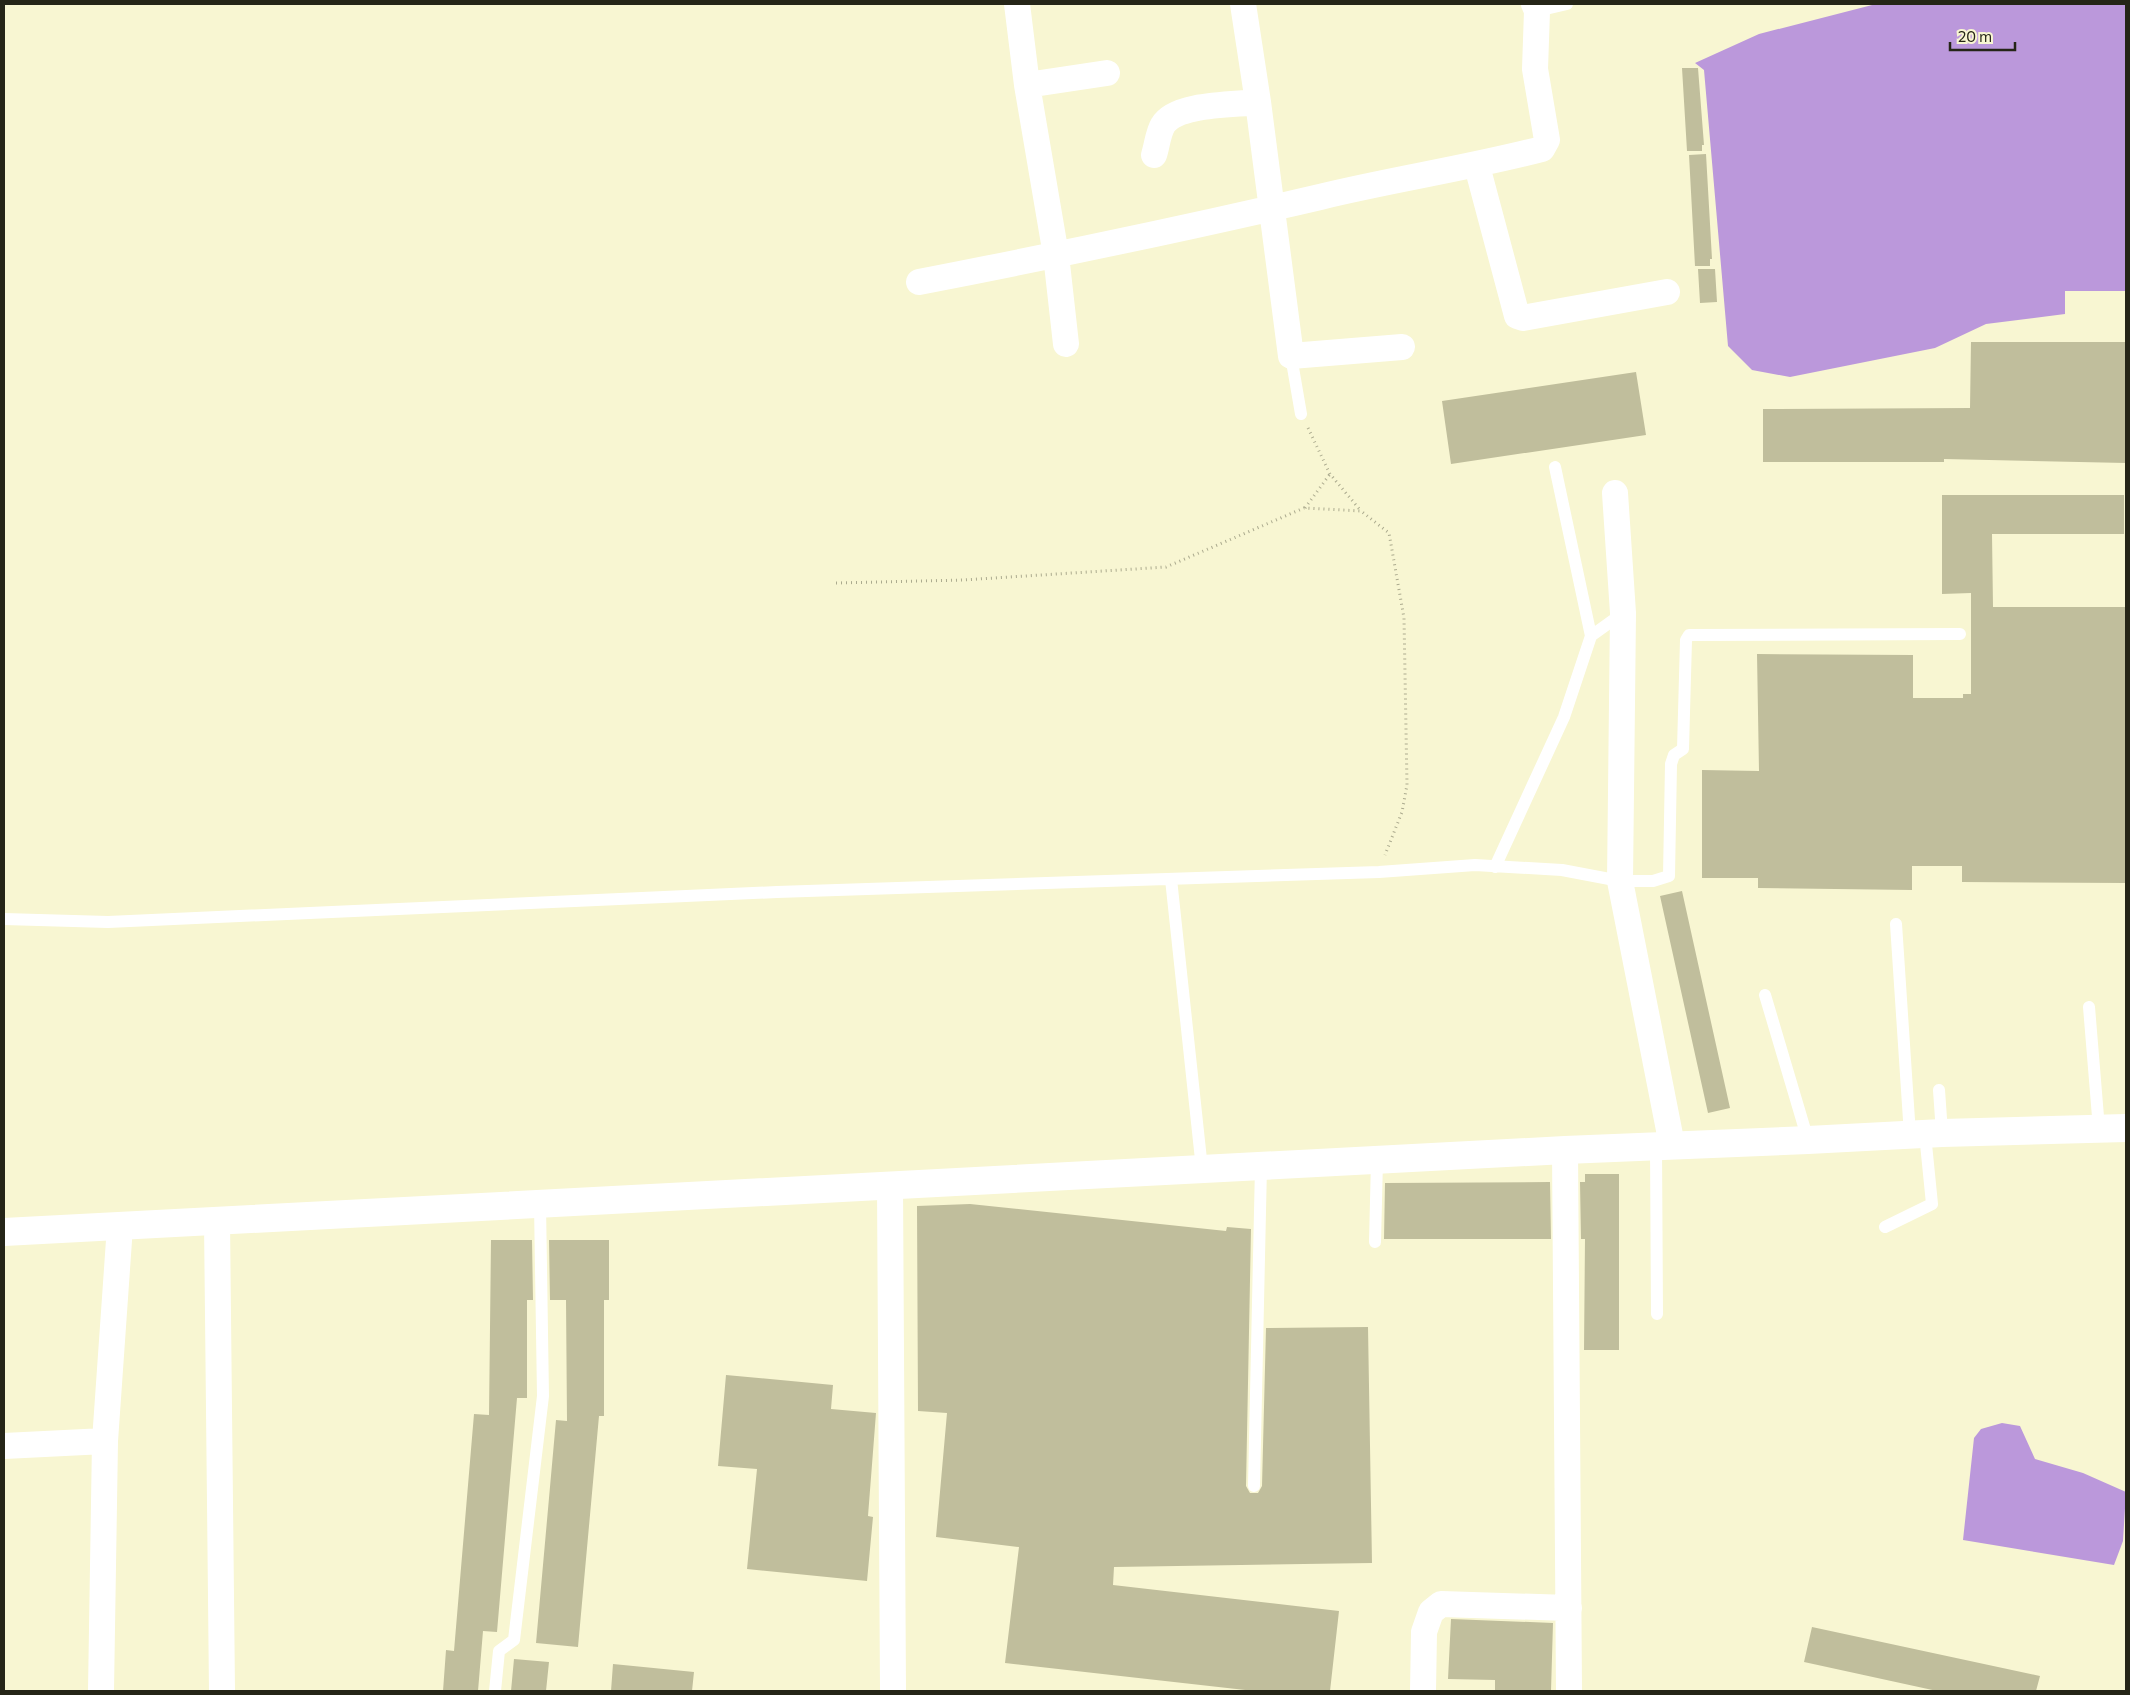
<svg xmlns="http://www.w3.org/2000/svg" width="2130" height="1695" viewBox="0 0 2130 1695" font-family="Commissioner,sans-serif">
	<rect width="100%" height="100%" fill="#f8f6d2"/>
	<path fill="#bb98db" d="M 1876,4 L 2126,4 L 2126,291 L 2065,291 L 2065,314 L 1986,324 L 1935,348 L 1790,377 L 1752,370 L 1728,346 L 1704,70 L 1695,63 L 1759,34 Z
		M 2002,1423 L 2020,1426 L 2035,1459 L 2083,1473 L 2126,1492 L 2123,1541 L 2114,1565 L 1963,1540 L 1974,1438 L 1981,1429 Z"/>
	<path fill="#c0be9c" d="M 1682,68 L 1698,68 L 1704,145 L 1702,145 L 1702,151 L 1687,151 Z
		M 1706,154 L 1712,259 L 1710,259 L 1710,266 L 1695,266 L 1689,155 Z
		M 1698,269 L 1715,269 L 1717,302 L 1700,303 Z
		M 1971,342 L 2126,342 L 2126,463 L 1944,459 L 1944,462 L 1763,462 L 1763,409 L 1970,408 Z
		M 1636,372 L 1646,435 L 1451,464 L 1442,401 Z
		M 1942,495 L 2124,495 L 2124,534 L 1992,534 L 1993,607 L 2126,607 L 2126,883 L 1962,882 L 1962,866 L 1912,866 L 1912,890 L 1758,888 L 1758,878 L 1702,878 L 1702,770 L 1759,771 L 1757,654 L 1913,655 L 1913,698 L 1963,698 L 1963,694 L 1971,694 L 1971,593 L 1942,594 Z
		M 1682,891 L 1730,1108 L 1708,1113 L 1660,896 Z
		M 1585,1174 L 1619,1174 L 1619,1350 L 1584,1350 L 1585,1239 L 1581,1239 L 1580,1182 L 1585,1182 Z
		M 1550,1182 L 1551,1239 L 1384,1239 L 1385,1183 Z
		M 970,1204 L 1226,1231 L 1227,1227 L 1251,1229 L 1246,1486 L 1250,1493 L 1258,1493 L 1262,1486 L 1266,1328 L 1368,1327 L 1372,1563 L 1114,1567 L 1113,1585 L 1339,1611 L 1330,1691 L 1254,1691 L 1005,1663 L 1019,1547 L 936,1537 L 947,1413 L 918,1411 L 917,1206 Z
		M 491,1240 L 532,1240 L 533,1300 L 527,1300 L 527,1398 L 517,1398 L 497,1632 L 483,1631 L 478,1691 L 443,1691 L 446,1650 L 454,1651 L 474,1414 L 489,1415 Z
		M 549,1240 L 609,1240 L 609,1300 L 604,1300 L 604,1416 L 599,1416 L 578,1647 L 536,1643 L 556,1420 L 567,1421 L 566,1300 L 550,1300 Z
		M 726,1375 L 833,1385 L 831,1409 L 876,1413 L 868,1516 L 873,1517 L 867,1581 L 747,1569 L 757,1469 L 718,1466 Z
		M 1451,1619 L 1553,1623 L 1551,1691 L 1495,1691 L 1495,1680 L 1448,1679 Z
		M 1812,1627 L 2040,1676 L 2036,1691 L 1937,1691 L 1804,1662 Z
		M 514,1659 L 549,1662 L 546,1691 L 511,1691 Z
		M 613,1664 L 694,1672 L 692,1691 L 611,1691 Z"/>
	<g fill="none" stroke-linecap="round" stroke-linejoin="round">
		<path stroke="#abaa8e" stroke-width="3" stroke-dasharray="1 4" stroke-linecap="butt" d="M 1308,428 L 1330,474 L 1361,511
			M 1305,508 L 1330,474
			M 836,583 L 963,580 L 1166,567 L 1304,508 L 1361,511 L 1389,533 L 1404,618 L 1407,785 L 1402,812 L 1385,855"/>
		<path stroke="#fff" stroke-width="12" d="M 1537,11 L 1567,4
			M 1291,356 L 1301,414
			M 1555,467 L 1591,636
			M 1495,867 L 1564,717 L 1591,636 L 1623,613
			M 1171,879 L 1202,1169
			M 4,919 L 108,922 L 777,892 L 1379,872 L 1475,865 L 1562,870 L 1620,881 L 1653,881 L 1669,876 L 1671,764 L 1674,755 L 1683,749 L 1686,640 L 1689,635 L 1960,634
			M 1896,924 L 1910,1135
			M 1765,995 L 1808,1140
			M 2089,1007 L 2099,1129
			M 1939,1090 L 1942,1133
			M 1656,1147 L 1657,1314
			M 1885,1227 L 1932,1204 L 1925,1134
			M 1375,1242 L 1377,1160
			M 1254,1486 L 1261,1166
			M 495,1691 L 499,1651 L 514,1640 L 543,1396 L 540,1204"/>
		<path stroke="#fff" stroke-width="26" d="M 1017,4 L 1027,85 L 1056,255 L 1066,344
			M 1243,4 L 1258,102 L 1291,356 L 1402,347
			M 1027,85 L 1107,73
			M 1154,155 C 1157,146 1158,133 1163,125 C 1176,103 1235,105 1258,102
			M 1477,166 L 1517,316 L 1523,318 L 1667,292
			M 919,282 C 1053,256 1187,228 1320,197 C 1394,179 1469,168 1542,149 L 1547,140 L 1535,69 L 1537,11 L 1534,4
			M 1615,493 L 1623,613 L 1620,881 L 1672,1145
			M 1565,1150 L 1569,1691
			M 890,1185 L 893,1691
			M 217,1221 L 222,1691
			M 4,1446 L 105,1441
			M 101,1691 L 105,1441 L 120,1226
			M 1423,1691 L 1424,1632 L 1431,1612 L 1441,1604 L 1569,1608"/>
		<path stroke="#fff" stroke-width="28" d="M 4,1232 L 1565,1150 L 1808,1140 L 1942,1133 L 2126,1128"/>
	</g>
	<rect width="2130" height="1695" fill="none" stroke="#252517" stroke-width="10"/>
	<path d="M1950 42v8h65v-8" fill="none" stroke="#252517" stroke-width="2.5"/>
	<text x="1958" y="42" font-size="15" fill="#252517" stroke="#f8f6d2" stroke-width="4" paint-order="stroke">20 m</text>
</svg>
